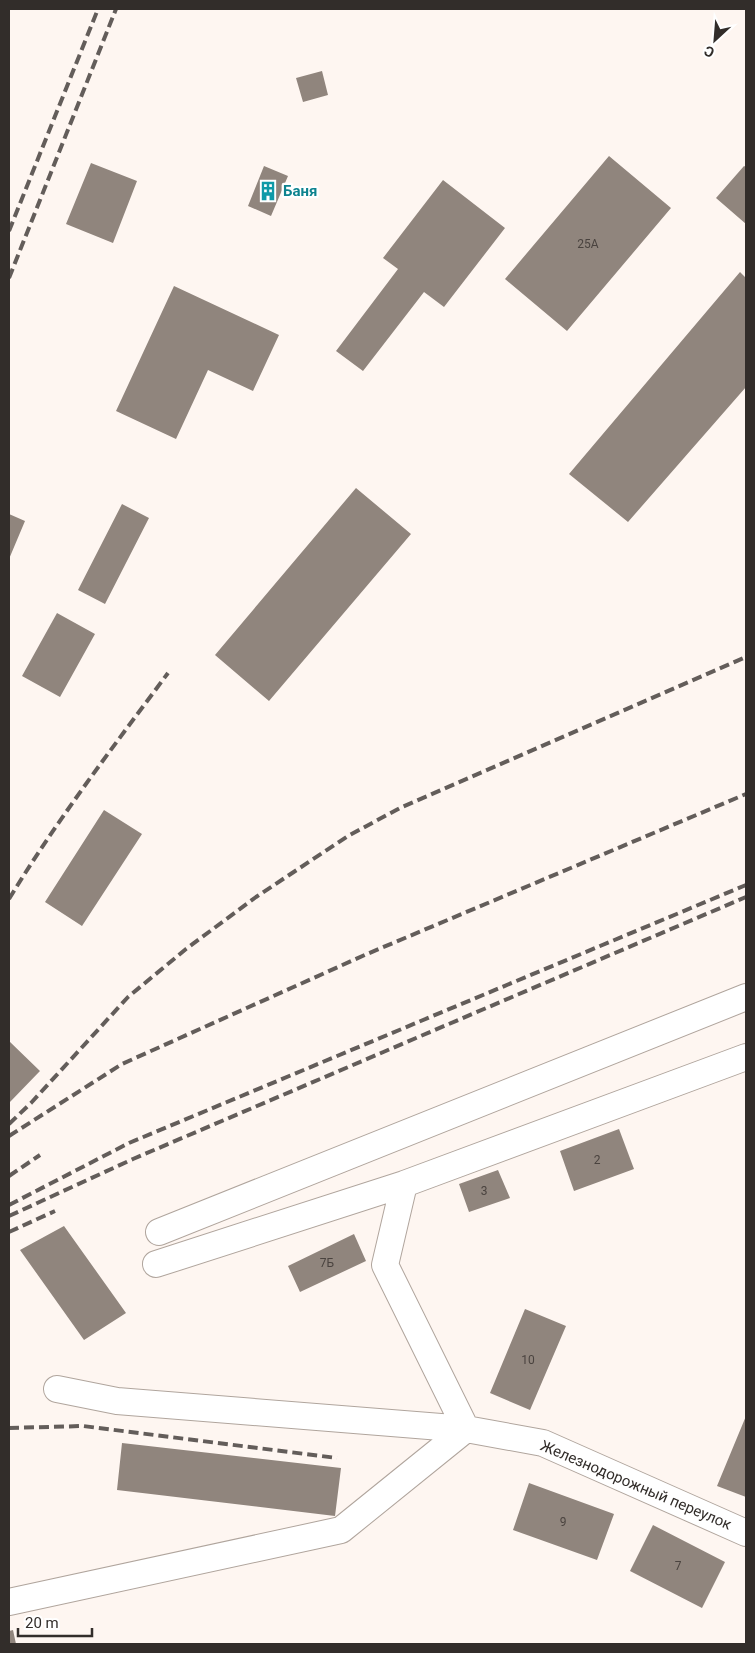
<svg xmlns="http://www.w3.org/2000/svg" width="755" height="1653" viewBox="0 0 755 1653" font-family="Roboto,sans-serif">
	<rect width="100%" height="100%" fill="#fef6f1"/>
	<path fill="#90857d" d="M 322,71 L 328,95 L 303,102 L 296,78 Z
		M 609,156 L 671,208 L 567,331 L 505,279 Z
		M 91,163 L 137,181 L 113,243 L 66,224 Z
		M 264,166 L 288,176 L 271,216 L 248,206 Z
		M 744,166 L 746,167 L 746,224 L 716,198 Z
		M 443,180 L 505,228 L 444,307 L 424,292 L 363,371 L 336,351 L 398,269 L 383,258 Z
		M 740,272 L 746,278 L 746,387 L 628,522 L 569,474 Z
		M 174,286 L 279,335 L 253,391 L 208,370 L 176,439 L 116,411 Z
		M 356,488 L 411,534 L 269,701 L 215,655 Z
		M 122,504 L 149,518 L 105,604 L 78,590 Z
		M 9,514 L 25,521 L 9,559 Z
		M 57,613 L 95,634 L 60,697 L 22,676 Z
		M 104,810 L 142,834 L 82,926 L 45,902 Z
		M 9,1041 L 40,1071 L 9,1103 Z
		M 619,1129 L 634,1169 L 574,1191 L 560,1151 Z
		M 498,1170 L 510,1198 L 469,1212 L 459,1184 Z
		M 64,1226 L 126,1313 L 84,1340 L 20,1250 Z
		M 354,1234 L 366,1261 L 300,1292 L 288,1266 Z
		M 525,1309 L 566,1326 L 530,1410 L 490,1393 Z
		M 746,1416 L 746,1497 L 717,1486 Z
		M 122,1443 L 341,1468 L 335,1516 L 117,1490 Z
		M 529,1483 L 614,1514 L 597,1560 L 513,1530 Z
		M 653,1525 L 725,1562 L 702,1608 L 630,1571 Z
		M 13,1630 L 16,1644 L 9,1644 L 9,1631 Z"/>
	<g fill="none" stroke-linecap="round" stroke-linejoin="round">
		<defs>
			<path id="minor" d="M 404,1184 L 385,1265 L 466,1429
				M 159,1232 L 746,997
				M 156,1264 L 404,1184 L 746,1057
				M 57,1389 L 117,1401 L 466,1429 L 543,1443 L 746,1533
				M 9,1602 L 341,1530 L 466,1429"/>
		</defs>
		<use href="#minor" stroke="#b0a59d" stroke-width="28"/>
		<use href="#minor" stroke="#fff" stroke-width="26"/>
		<path stroke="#635d5a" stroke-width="4" stroke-dasharray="10 5" stroke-linecap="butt" d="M 9,231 L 98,9
			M 9,278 L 116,9
			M 9,899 C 57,820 113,747 168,673
			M 9,1124 L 31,1103 L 128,997 L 186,949 L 256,897 L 348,836 L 400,808 L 746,657
			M 9,1136 L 122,1064 L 367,954 L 746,794
			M 9,1176 L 40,1155
			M 9,1205 L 129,1143 L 746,885
			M 9,1216 L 133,1159 L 746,897
			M 9,1232 L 55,1211
			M 9,1428 L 83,1426 L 337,1458"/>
	</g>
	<defs>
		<symbol id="building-bare" viewBox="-9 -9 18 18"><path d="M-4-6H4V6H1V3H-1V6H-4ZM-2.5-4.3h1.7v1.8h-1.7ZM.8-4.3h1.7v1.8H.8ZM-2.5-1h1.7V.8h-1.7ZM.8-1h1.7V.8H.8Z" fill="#0f9aa8" stroke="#fff" stroke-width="2.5" paint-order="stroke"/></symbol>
	</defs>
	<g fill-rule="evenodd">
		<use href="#building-bare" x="254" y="177" width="28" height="28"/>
	</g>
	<g text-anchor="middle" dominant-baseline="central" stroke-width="4.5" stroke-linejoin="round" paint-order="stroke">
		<g font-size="12" fill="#4a433f">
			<text x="588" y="244">25А</text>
			<text x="597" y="1160">2</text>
			<text x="484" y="1191">3</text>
			<text x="327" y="1263">7Б</text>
			<text x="528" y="1360">10</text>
			<text x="563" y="1522">9</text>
			<text x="678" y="1566">7</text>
		</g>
		<g font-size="15" font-weight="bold" fill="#0d838f" stroke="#fff" text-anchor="start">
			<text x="283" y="191">Баня</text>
		</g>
		<g font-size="15" fill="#322d2a" stroke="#fff">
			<text transform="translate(636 1485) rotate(23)">Железнодорожный переулок</text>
		</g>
	</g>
	<rect width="755" height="1653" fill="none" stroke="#322d2a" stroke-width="20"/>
	<g transform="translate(715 40) rotate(206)" stroke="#ffffff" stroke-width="4" paint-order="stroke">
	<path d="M0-4L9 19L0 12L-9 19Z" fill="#322d2a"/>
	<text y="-8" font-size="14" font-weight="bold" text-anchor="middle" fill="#322d2a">С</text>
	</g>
	<path d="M18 1628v8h74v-8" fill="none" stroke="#322d2a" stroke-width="2.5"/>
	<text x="25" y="1628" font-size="15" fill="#322d2a" stroke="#ffffff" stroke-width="4" paint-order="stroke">20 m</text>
</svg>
